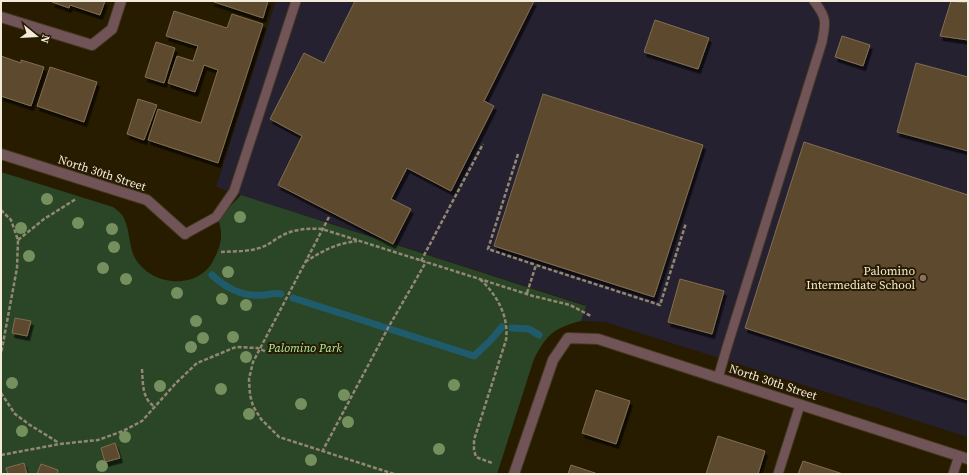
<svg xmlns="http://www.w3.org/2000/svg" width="969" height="475" viewBox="0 0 969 475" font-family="'Source Serif 4',serif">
	<defs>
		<filter id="shadow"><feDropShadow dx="2.5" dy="4.5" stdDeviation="0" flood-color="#0009"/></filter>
	</defs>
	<rect width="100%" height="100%" fill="#271b00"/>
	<path fill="#262131" d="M 276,1 L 968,1 L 968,437 L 605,322 L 581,321 L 585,305 L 216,187 Z"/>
	<path fill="#2b4627" d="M 1,172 L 113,207 C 116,209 120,212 122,215 C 129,224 129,245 134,256 C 143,274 163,283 182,281 C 198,279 209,271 215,257 C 222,243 223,233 218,219 L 241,195 L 586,306 L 581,321 C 554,328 547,334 534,359 L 497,474 L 1,474 Z"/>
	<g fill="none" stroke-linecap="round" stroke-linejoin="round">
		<path stroke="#205b6c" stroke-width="7" d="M 212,275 C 226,288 244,297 263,295 C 269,295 275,292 281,294
			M 293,298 L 474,356 L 490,341 L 502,327
			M 512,328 L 529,329 L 539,335"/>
	</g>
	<path fill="#5b492d" stroke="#826e51" filter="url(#shadow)" d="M 53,1 L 105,1 L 100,15 L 70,5 L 69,8 L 52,2 Z
		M 211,1 L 268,1 L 263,18 Z
		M 355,1 L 534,1 L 484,101 L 494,106 L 451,191 L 407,168 L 391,199 L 411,209 L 393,244 L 278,185 L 302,136 L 270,119 L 304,53 L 324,63 Z
		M 951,1 L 968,3 L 968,40 L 940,36 Z
		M 174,11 L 227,28 L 232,14 L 263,24 L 218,163 L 148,140 L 158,109 L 201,123 L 218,70 L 204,65 L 195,92 L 168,83 L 177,56 L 193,61 L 198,46 L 166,36 Z
		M 655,20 L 709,38 L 698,69 L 644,52 Z
		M 842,36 L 870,45 L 863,66 L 835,57 Z
		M 156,42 L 175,48 L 164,83 L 145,77 Z
		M 1,56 L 21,63 L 21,60 L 44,67 L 31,106 L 1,96 Z
		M 916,63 L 968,77 L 968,151 L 897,132 Z
		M 50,67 L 97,82 L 84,122 L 37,106 Z
		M 543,94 L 703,145 L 654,297 L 494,246 Z
		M 138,99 L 157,105 L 144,140 L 127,134 Z
		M 804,142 L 968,195 L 968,400 L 745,328 Z
		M 680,279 L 724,291 L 712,334 L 668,322 Z
		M 15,318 L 31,321 L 27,336 L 12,333 Z
		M 596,390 L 630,401 L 616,444 L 582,433 Z
		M 718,436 L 765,451 L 758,474 L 706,474 Z
		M 115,443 L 120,458 L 105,462 L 101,448 Z
		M 803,461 L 843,474 L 798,474 Z
		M 24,463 L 27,474 L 8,474 L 6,468 Z
		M 41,464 L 58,470 L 57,474 L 37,474 Z
		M 571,465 L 598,474 L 568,474 Z"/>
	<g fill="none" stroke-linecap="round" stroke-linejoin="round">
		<defs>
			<path id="service" d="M 185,234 L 216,217 L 234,191 L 296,1
				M 718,378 L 727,347 L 822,42 C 826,22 827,18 814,1
				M 778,474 L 800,405
				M 953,474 L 959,456"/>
			<path id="minor" d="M 1,17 L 92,45 L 112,29 L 121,1
				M 1,154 L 147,200 L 185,234
				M 514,474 L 553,360 L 568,338 L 598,339 L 968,459"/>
		</defs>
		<use href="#service" stroke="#44381f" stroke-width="11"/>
		<use href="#minor" stroke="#44381f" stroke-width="12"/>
		<path stroke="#928872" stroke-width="2.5" stroke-dasharray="4 2" stroke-linecap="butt" d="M 518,154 L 488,249 L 536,265
			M 1,210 L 11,220 L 18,240 L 17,268 L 1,354
			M 329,217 L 253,362 L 249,379 L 250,395 L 253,406 L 261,419 L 279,437 L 394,474
			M 18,240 L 44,219 L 76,199
			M 221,252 C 236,251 253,252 267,245 C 272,242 277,238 283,235 C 295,229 309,228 322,229 L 533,296 L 570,305 L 591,316
			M 421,261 L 483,144
			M 305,262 C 324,250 335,244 357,241
			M 480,279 C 497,295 509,316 506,340 L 474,440 L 474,450 L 476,457 L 492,463
			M 527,293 L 536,265 L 660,305 L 686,223
			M 142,369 C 143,384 142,399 155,407
			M 1,393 L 15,414 L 30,425 L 59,443
			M 322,452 L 388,328 L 426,262
			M 1,455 L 60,444 L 98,440 L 123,431 L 142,421 L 176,383 L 197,363 L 236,347 L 257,348 L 270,353"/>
		<use href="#service" stroke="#705458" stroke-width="9"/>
		<use href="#minor" stroke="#705458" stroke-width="10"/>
	</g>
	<g fill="#75905e">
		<circle cx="47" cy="199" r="6"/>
		<circle cx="240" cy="217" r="6"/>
		<circle cx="78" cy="223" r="6"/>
		<circle cx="21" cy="228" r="6"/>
		<circle cx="112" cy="229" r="6"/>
		<circle cx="114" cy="247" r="6"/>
		<circle cx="29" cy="256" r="6"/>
		<circle cx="103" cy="268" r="6"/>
		<circle cx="228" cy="272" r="6"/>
		<circle cx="126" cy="279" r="6"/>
		<circle cx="177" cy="293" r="6"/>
		<circle cx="222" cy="299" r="6"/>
		<circle cx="246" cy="305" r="6"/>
		<circle cx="196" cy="321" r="6"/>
		<circle cx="233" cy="337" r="6"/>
		<circle cx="203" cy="338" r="6"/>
		<circle cx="191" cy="347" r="6"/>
		<circle cx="246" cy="357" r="6"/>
		<circle cx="12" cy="383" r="6"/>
		<circle cx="454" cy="385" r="6"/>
		<circle cx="160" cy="386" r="6"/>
		<circle cx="221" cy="389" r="6"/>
		<circle cx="344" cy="395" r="6"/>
		<circle cx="301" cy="404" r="6"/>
		<circle cx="249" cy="414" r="6"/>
		<circle cx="348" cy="422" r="6"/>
		<circle cx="22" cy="431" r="6"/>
		<circle cx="125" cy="437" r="6"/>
		<circle cx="439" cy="449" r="6"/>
		<circle cx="311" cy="460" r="6"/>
		<circle cx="102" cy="466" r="6"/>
	</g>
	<circle fill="#8d6e63" stroke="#271b00" stroke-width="1.5" cx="923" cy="278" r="4"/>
	<g text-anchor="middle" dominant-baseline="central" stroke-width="4" stroke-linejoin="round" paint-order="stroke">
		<g font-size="12" fill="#f4ecda" stroke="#271b00">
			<text transform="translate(102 173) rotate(18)">North 30th Street</text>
			<text transform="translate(773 382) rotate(18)">North 30th Street</text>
		</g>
		<g font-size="12" fill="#f4ecda" stroke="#271b00" text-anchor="end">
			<text x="915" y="271">Palomino<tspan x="915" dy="14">Intermediate School</tspan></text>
		</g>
		<g font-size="12" font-style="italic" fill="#b4f0aa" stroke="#271b00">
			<text x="305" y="348">Palomino Park</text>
		</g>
	</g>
	<rect width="969" height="475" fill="none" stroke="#f4ecda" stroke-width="4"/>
	<g transform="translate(36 36) rotate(108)" stroke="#271b00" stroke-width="3" paint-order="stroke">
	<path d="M0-3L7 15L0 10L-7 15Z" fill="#f4ecda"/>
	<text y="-6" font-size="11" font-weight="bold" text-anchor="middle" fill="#f4ecda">N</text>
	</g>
</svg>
